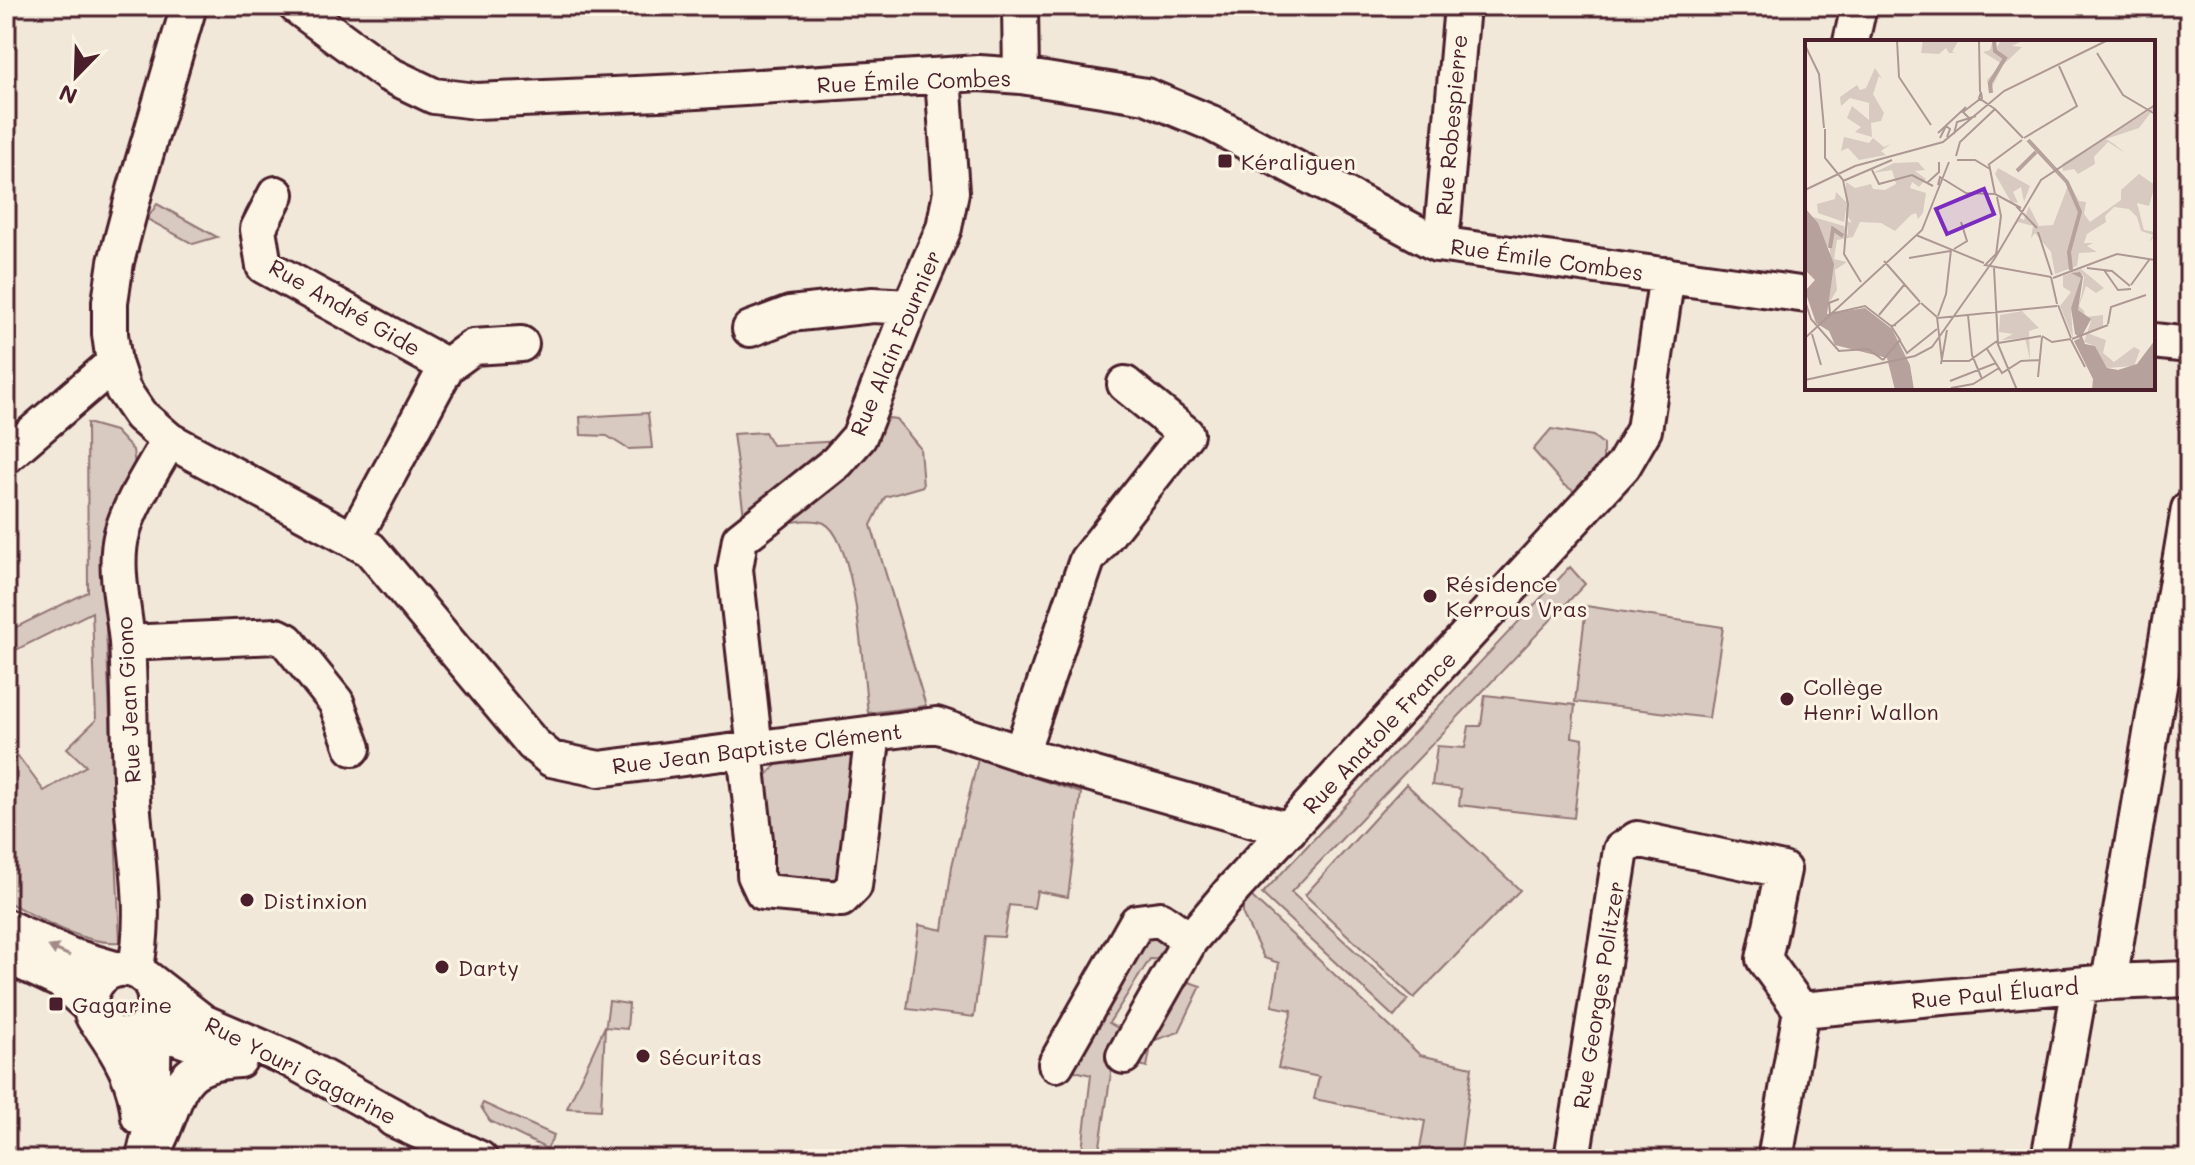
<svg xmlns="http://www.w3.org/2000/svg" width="2195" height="1165" viewBox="0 0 2195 1165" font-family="Mali,sans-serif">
	<rect width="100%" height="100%" fill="#f1e8da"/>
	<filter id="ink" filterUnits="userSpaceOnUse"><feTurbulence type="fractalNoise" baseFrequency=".0125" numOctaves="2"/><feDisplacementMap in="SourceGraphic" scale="16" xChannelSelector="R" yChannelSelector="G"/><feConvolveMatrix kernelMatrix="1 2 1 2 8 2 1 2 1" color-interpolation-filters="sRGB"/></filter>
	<g filter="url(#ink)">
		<path fill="#d8cac0" stroke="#917476" stroke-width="2" d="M 157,204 L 217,237 L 193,244 L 147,219 Z
			M 648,413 L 652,448 L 628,449 L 607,436 L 581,435 L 580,417 Z
			M 889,418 L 896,419 L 920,448 L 923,486 L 885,497 L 871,525 L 926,706 L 868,713 C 863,676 857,540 824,523 C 811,517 789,523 775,525 L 845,471 Z
			M 87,423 L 115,431 L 133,450 L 135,466 L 102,538 L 120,942 C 85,946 37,917 6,901 L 6,768 L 18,756 L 44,791 L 86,766 L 67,748 L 96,720 L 92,612 L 6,655 L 6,632 L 88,592 Z
			M 1551,429 L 1593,436 L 1603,444 L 1603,464 L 1578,494 L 1563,484 L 1533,450 Z
			M 765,432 L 772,445 L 842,441 L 744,516 L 733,434 Z
			M 1570,567 L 1585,584 L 1291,892 L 1408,1000 L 1394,1017 L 1262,894 Z
			M 1586,606 L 1723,627 L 1709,718 L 1575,702 Z
			M 1485,695 L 1575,705 L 1572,737 L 1583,739 L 1574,818 L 1459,805 L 1461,789 L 1432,785 L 1437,746 L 1465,748 L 1469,726 L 1481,726 Z
			M 848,752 L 855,757 L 844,873 L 832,885 L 769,877 L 762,789 L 766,776 L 777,764 Z
			M 978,759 L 1081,793 L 1068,897 L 1037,891 L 1034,908 L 1009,905 L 1004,937 L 984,936 L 974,1017 L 907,1009 L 919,925 L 943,930 L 952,866 Z
			M 1406,784 L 1520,890 L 1414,998 L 1305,895 Z
			M 1251,896 L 1420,1055 L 1472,1067 L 1460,1159 L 1418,1159 L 1425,1121 L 1314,1099 L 1319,1077 L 1278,1068 L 1292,1010 L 1272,1006 L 1279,963 L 1264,958 L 1243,915 L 1243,906 Z
			M 1160,934 L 1171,947 L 1165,960 L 1150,959 L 1109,1023 L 1129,1034 L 1111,1073 L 1098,1159 L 1081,1159 L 1091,1075 L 1067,1069 L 1146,936 Z
			M 1183,980 L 1201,986 L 1179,1032 L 1152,1041 L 1147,1067 L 1140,1065 L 1135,1059 Z
			M 609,1001 L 629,1004 L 627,1029 L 605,1027 L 601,1110 L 567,1108 L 606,1024 Z
			M 483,1103 L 554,1135 L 547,1149 L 490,1121 L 481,1107 Z"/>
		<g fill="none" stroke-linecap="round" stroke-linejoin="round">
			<defs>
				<path id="minor" d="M 189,6 L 135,190 L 116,262 L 110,302 L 110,334 L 114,363 L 123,390 L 140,415 L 169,440 L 370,549 L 533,744 L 551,759 L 599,769 L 936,725 L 1032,757 L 1289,830
					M 296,6 L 388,74 L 434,96 L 476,101 L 681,92 L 979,73 L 1021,76 L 1146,96 L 1211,123 L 1437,244 L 1807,295
					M 1020,6 L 1021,76
					M 1851,42 L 1859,6
					M 276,194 L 258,229 L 264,266 L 447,366 L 473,347 L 521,344
					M 1437,244 L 1443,222 L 1462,6
					M 750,329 L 790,314 L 873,305 L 910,307
					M 2153,341 L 2189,345
					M 6,456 L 114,363
					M 353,540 L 447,366
					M 127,643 L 277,636 L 287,641 L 336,702 L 353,748
					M 745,750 L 755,840 L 755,875 L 763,892 L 841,899 L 854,886 L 873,733
					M 755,750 L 735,569 L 740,539 L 837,462 L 859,437 L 910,307 L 944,228 L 951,192 L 943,77
					M 1021,753 L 1087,560 L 1186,434 L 1125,384
					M 6,927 L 71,956 L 115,969
					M 6,955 L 61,981 L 90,1007
					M 135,970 C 148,916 136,855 132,800 C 129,747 130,694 127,642 C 124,608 113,566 122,533 C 131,501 153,470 169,440
					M 150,982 C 160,1002 157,1025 134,1034 C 125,1037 118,1036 110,1032 C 68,1011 99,953 140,973 L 203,1022 L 291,1060 L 415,1128
					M 2109,982 L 2189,509
					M 1801,1010 L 2109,982 L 2189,979
					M 101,1027 C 121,1056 136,1082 139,1117
					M 137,1033 L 167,1034 L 236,1059
					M 1124,1056 L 1190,940 L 1234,888 L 1623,466 L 1644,430 L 1667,275
					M 1056,1064 L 1137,922 L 1160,919 L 1190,940
					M 393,1119 L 480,1159
					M 158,1141 C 182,1091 174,1064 239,1060
					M 143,1159 C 159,1112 149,1061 156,1013
					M 1572,1159 L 1621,850 L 1637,839 L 1783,870 L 1764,959 L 1801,1010
					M 1775,1159 L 1801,1010
					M 2049,1159 L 2080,986"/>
			</defs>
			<use href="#minor" stroke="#4a1f2b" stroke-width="40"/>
			<use href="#minor" stroke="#fcf5e5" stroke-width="34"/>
		</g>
		<defs><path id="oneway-solid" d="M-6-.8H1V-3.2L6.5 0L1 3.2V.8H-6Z" transform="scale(2)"/></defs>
		<use fill="#a38a88" href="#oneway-solid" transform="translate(59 951) rotate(-156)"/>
	</g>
	<g fill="#4a1f2b" stroke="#fcf5e5" stroke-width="3">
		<rect x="1217" y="153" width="16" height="16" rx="4"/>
		<circle cx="1430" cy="596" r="8"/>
		<circle cx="1787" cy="699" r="8"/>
		<circle cx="247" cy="900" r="8"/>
		<circle cx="442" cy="967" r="8"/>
		<rect x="48" y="996" width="16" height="16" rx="4"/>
		<circle cx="643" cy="1056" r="8"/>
	</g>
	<g text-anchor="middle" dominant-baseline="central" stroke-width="6" stroke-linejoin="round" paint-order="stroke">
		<g font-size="22" fill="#4a1f2b" stroke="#fcf5e5">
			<text transform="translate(914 81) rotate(-2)">Rue Émile Combes</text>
			<text transform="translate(1451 125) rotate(-85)">Rue Robespierre</text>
			<text transform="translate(1547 259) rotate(8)">Rue Émile Combes</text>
			<text transform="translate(345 307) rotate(30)">Rue André Gide</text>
			<text transform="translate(895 343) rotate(-67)">Rue Alain Fournier</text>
			<text transform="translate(128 700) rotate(-93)">Rue Jean Giono</text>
			<text transform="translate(1379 732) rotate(-47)">Rue Anatole France</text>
			<text transform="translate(757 748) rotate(-7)">Rue Jean Baptiste Clément</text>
			<text transform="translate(1995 993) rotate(-5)">Rue Paul Éluard</text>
			<text transform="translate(1598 995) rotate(-81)">Rue Georges Politzer</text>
			<text transform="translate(301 1070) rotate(27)">Rue Youri Gagarine</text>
		</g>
		<g font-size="22" fill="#4a1f2b" stroke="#fcf5e5" text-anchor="start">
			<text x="1241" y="161">Kéraliguen</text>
			<text x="1446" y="583">Résidence<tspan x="1446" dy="25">Kerrous Vras</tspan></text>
			<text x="1803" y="686">Collège<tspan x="1803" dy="25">Henri Wallon</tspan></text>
			<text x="263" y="900">Distinxion</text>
			<text x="458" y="967">Darty</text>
			<text x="72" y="1004">Gagarine</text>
			<text x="659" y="1056">Sécuritas</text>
		</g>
	</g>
	<g transform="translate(1805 40)">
		<rect width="350" height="350" fill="#f1e8da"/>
		<path d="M 118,0 L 154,0 L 147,12 L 151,13 L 144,13 L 141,8 L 134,14 L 116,13 ZM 188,0 L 191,9 L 196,0 L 219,0 L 207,6 L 217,7 L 198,25 L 184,53 L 182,40 L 197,24 L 178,12 L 185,10 ZM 70,28 L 78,40 L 74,36 L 68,54 L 79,73 L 76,81 L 66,83 L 67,97 L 50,92 L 56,87 L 42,78 L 47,66 L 64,80 L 64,63 L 45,58 L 36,66 L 35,57 L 52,45 L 55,50 L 61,48 ZM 350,67 L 334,88 L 301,99 L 309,104 L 320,113 L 303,102 L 289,117 L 290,124 L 273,134 L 269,129 L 258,131 L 257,124 ZM 39,97 L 64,103 L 68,98 L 79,107 L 86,104 L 76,111 L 81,115 L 54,120 L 43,108 L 36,111 ZM 113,122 L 120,130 L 110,131 L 121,139 L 114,147 L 107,142 L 105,148 L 121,153 L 118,173 L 113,179 L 111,173 L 106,175 L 90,191 L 76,183 L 55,182 L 48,197 L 32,200 L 29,219 L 42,222 L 30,230 L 32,250 L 23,265 L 25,209 L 17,201 L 8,177 L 39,186 L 43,196 L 42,181 L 47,183 L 41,174 L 41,142 L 50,148 L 66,144 L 68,149 L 80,150 L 91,144 L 87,130 L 68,133 L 89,123 ZM 193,128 L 225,146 L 219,162 L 216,147 L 208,152 L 213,163 L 206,162 L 190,134 ZM 334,134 L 350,145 L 344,166 L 332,163 L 339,190 L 350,192 L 350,196 L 344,202 L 348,195 L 336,191 L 332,177 L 324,169 L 309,167 L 300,176 L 301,182 L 282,194 L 279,203 L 288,203 L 282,206 L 292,212 L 274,213 L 272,226 L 250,234 L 246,212 L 230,193 L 226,198 L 228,186 L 213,182 L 207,190 L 213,177 L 219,180 L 224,166 L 234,186 L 248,185 L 264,143 L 274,161 L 281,162 L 279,174 L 285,182 L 316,160 L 316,150 ZM 31,152 L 42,163 L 39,182 L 13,173 L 12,164 L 30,159 ZM 276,229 L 299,248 L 291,253 L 281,246 L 274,266 L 279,271 L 280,277 L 298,275 L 298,286 L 282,293 L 301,300 L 298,313 L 309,322 L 329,307 L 335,310 L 329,326 L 302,328 L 290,306 L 279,302 L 286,281 L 279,278 L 273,270 L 273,267 L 277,253 L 279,237 L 275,232 L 267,233 L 277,238 L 266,268 L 268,298 L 255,266 L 266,252 L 258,247 L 258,236 ZM 217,271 L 234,288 L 224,291 L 225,320 L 220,298 L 196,300 L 208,294 L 194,292 L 195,275 Z" fill="#d8cac0"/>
		<path d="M 0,168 L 13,183 L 29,224 L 22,274 L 60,268 L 87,289 L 105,325 L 109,350 L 90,350 L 82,318 L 30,305 L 24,291 L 11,283 L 0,251 L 10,240 L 0,230 ZM 275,232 L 278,237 L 273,270 L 286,279 L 277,296 L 280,304 L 290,306 L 302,328 L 313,330 L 332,324 L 350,300 L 350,350 L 287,350 L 288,339 L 269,301 L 275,298 L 270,294 L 266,268 L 276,238 L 266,233 Z" fill="#b6a19c"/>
		<path fill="none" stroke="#b6a19c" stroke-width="4" d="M 186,53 L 185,43 L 200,18 L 190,11 L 189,0M 223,100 L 262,142 L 275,172 L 264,212 L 266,230M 212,131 L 231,112M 25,208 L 28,189 L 38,196"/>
		<path fill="none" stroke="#ae9894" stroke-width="2" d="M 92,0 L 94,37 L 126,85M 174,0 L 175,52M 0,5 L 14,34 L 19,88M 292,13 L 318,55 L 350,74M 190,69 L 218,98M 165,79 L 158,72 L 175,59M 20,89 L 20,118 L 38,140 L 43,164 L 39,214 L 56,242M 133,93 L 161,67M 149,94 L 152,82 L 171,76M 135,98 L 141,86 L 145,89 L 142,97M 219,98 L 272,66 L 254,26M 151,116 L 155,102 L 190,69 L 174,58 L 176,52 L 177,59M 152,120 L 170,120 L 185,129M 184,124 L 190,154 L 216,168M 183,125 L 217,100M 67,130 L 74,144 L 107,135 L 128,146M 38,141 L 87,120M 122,143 L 134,132 L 134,122M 133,145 L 135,137 L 161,153 L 189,154M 0,150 L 50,126 L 138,102 L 199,51 L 303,0M 211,166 L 232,188M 233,192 L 247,235M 111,195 L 179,223M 149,209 L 162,201 L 156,182M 193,212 L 180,225 L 246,237M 191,215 L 196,176 L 192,157M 104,218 L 145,211M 79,221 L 115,262M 189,228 L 193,303 L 236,296M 282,228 L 307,231 L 325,246M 299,230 L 313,250 L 326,249M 246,237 L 252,264M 248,238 L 312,214 L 350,220M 326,245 L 344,220M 34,259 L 24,263 L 25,274 L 60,266 L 86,286M 0,261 L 6,279 L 34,311M 116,263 L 133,278 L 252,266M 253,265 L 266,298M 74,275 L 99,245M 163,275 L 167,315 L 177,339M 133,276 L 141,254 L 146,210M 132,277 L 137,321 L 164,321 L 192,301M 303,284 L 306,267 L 341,255M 88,286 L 115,263M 7,294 L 16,325M 237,296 L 247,302 L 266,299M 0,298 L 117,190 L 144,122M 267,299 L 303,285M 266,300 L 280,327M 95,301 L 102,313 L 132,289M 192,302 L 212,350M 182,309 L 197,333 L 216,321 L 235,320M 33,311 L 63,309 L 78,320M 78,320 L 95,300 L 86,286 L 91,285M 136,324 L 142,290M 233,337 L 237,297M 0,340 L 110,316 L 127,307 L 190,218 L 236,140 L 350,65M 145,341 L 191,323M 146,348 L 168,344 L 194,328"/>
		<path fill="#7b2cbf" fill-opacity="0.15" stroke="#7b2cbf" stroke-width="4" d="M 179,149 L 189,174 L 142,194 L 131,169 Z"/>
		<rect width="350" height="350" fill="none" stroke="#4a1f2b" stroke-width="4"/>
	</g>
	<rect width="2195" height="1165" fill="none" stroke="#fcf5e5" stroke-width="32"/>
	<rect x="16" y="16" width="2163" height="1133" fill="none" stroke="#4a1f2b" stroke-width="3" filter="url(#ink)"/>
	<g transform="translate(76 76) rotate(203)" stroke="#fcf5e5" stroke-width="6" paint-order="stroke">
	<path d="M0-6L14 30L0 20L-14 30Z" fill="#4a1f2b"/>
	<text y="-12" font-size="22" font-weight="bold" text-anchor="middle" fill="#4a1f2b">N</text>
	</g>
</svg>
